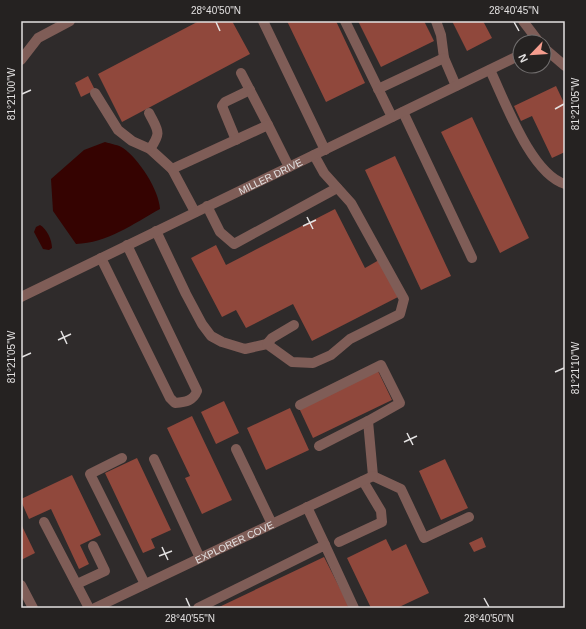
<svg xmlns="http://www.w3.org/2000/svg" width="586" height="629" viewBox="0 0 586 629" font-family="Helvetica,sans-serif">
	<rect width="100%" height="100%" fill="#2f2b2b"/>
	<path fill="#350301" d="M 105,142 C 111,144 119,145 123,148 C 139,159 159,190 160,209 C 133,224 107,243 76,244 L 53,211 L 51,179 L 84,150 Z
		M 40,225 C 47,229 52,240 52,248 L 49,250 L 43,249 L 34,232 L 36,227 Z"/>
	<path fill="#90483c" d="M 199,21 L 232,21 L 250,54 L 122,122 L 98,74 Z
		M 287,21 L 336,21 L 365,83 L 326,102 Z
		M 358,21 L 424,21 L 434,41 L 381,67 Z
		M 452,21 L 483,21 L 492,38 L 467,51 Z
		M 88,76 L 95,90 L 81,97 L 75,83 Z
		M 556,86 L 565,105 L 565,152 L 552,158 L 532,116 L 521,121 L 514,106 Z
		M 472,117 L 529,238 L 500,253 L 441,132 Z
		M 395,156 L 451,276 L 421,290 L 365,170 Z
		M 335,209 L 365,268 L 379,260 L 398,297 L 312,341 L 293,304 L 246,328 L 236,310 L 222,317 L 191,258 L 216,245 L 226,265 Z
		M 378,371 L 392,400 L 313,438 L 299,408 Z
		M 224,401 L 239,433 L 216,444 L 201,412 Z
		M 290,408 L 309,450 L 266,470 L 247,428 Z
		M 192,416 L 232,500 L 202,514 L 185,478 L 190,476 L 167,428 Z
		M 137,458 L 171,530 L 151,539 L 155,548 L 143,553 L 105,473 Z
		M 445,459 L 468,508 L 441,520 L 419,471 Z
		M 72,475 L 101,535 L 80,545 L 89,564 L 79,569 L 51,509 L 29,519 L 21,501 L 21,499 Z
		M 21,524 L 35,553 L 21,560 Z
		M 482,537 L 486,547 L 474,552 L 469,543 Z
		M 386,539 L 392,551 L 406,544 L 429,593 L 397,608 L 371,608 L 347,558 Z
		M 324,557 L 349,606 L 345,608 L 217,608 Z"/>
	<g fill="none" stroke-linecap="round" stroke-linejoin="round">
		<g stroke="#7f5d57" stroke-width="10">
			<path d="M 263,21 L 325,150"/>
			<path d="M 345,21 L 392,117"/>
			<path d="M 436,21 L 441,35 L 444,58"/>
			<path d="M 523,21 L 539,42"/>
			<path d="M 544,48 L 565,66"/>
			<path d="M 21,60 L 38,38 L 70,21"/>
			<path d="M 490,70 C 505,101 531,174 565,184"/>
			<path d="M 241,73 L 268,125"/>
			<path d="M 378,89 L 444,58 L 456,86"/>
			<path d="M 95,93 L 118,130 L 132,141 L 150,149 L 172,169"/>
			<path d="M 403,112 L 472,258"/>
			<path d="M 149,113 C 158,131 162,132 150,149"/>
			<path d="M 236,140 L 222,106 L 225,102 L 250,90"/>
			<path d="M 207,206 L 220,232 L 234,244 L 337,188"/>
			<path d="M 195,212 L 172,169 L 268,125 L 289,167"/>
			<path d="M 156,231 L 186,294 L 202,324 L 211,336 L 222,342 L 245,349 L 267,344 L 292,362 L 313,363 L 331,355 L 350,339 L 400,314 L 404,299 L 351,203 L 324,173 L 314,155"/>
			<path d="M 101,258 L 170,398 L 175,403 C 186,402 193,401 197,391 L 127,245"/>
			<path id="s1" d="M 21,297 L 520,55"/>
			<path d="M 267,344 L 272,338 L 294,325"/>
			<path d="M 300,405 L 381,365 L 400,403 L 368,421 L 373,476"/>
			<path d="M 319,446 L 368,421"/>
			<path d="M 236,449 L 272,524"/>
			<path d="M 122,458 L 90,474 L 145,584"/>
			<path d="M 154,459 L 200,558"/>
			<path d="M 373,476 L 401,489 L 424,538 L 469,517"/>
			<path d="M 307,507 L 325,545"/>
			<path d="M 44,522 L 89,608"/>
			<path d="M 339,542 L 382,522 L 381,511 L 363,481"/>
			<path d="M 77,584 L 105,571 L 93,546"/>
			<path d="M 21,585 L 33,608"/>
			<path id="s2" d="M 95,608 L 373,476"/>
			<path d="M 198,608 L 325,545 L 354,608"/>
		</g>
	</g>
	<path fill="none" stroke="#e3e1e1" stroke-width="1.5" d="M 216,22 L 220,31M 514,22 L 519,31M 22,94 L 31,90M 555,109 L 564,104M 307,217 L 313,229M 303,226 L 316,220M 61,331 L 67,344M 58,340 L 71,334M 22,357 L 31,353M 555,372 L 564,368M 407,433 L 413,445M 404,442 L 417,436M 162,547 L 168,560M 159,556 L 172,551M 186,598 L 190,607M 484,598 L 489,607"/>
	<g text-anchor="middle" dominant-baseline="central" stroke-width="3" stroke-linejoin="round" paint-order="stroke">
		<g font-size="10" fill="#e3e1e1" stroke="#252221">
			<text stroke="none"><textPath href="#s1" startOffset="277">MILLER DRIVE</textPath></text>
			<text stroke="none"><textPath href="#s2" startOffset="154">EXPLORER COVE</textPath></text>
		</g>
	</g>
	<rect width="586" height="629" fill="none" stroke="#252221" stroke-width="44"/>
	<g transform="translate(532 54) rotate(245)"><circle r="19" fill="#252221" stroke="#716e6e"/>
	<path d="M0-3L7 15L0 10L-7 15Z" fill="#f59d8e"/>
	<text y="-6" font-size="11" font-weight="bold" text-anchor="middle" fill="#e3e1e1">N</text>
	</g>
	<rect x="22" y="22" width="542" height="585" fill="none" stroke="#e3e1e1" stroke-width="1.5"/>
	<g font-size="10" text-anchor="middle" fill="#e3e1e1">
		<text x="216" y="14">28°40'50"N</text>
		<text x="514" y="14">28°40'45"N</text>
		<text transform="translate(11 94) rotate(-90)" y="4">81°21'00"W</text>
		<text transform="translate(575 104) rotate(-90)" y="4">81°21'05"W</text>
		<text transform="translate(11 357) rotate(-90)" y="4">81°21'05"W</text>
		<text transform="translate(575 368) rotate(-90)" y="4">81°21'10"W</text>
		<text x="190" y="622">28°40'55"N</text>
		<text x="489" y="622">28°40'50"N</text>
	</g>
</svg>
